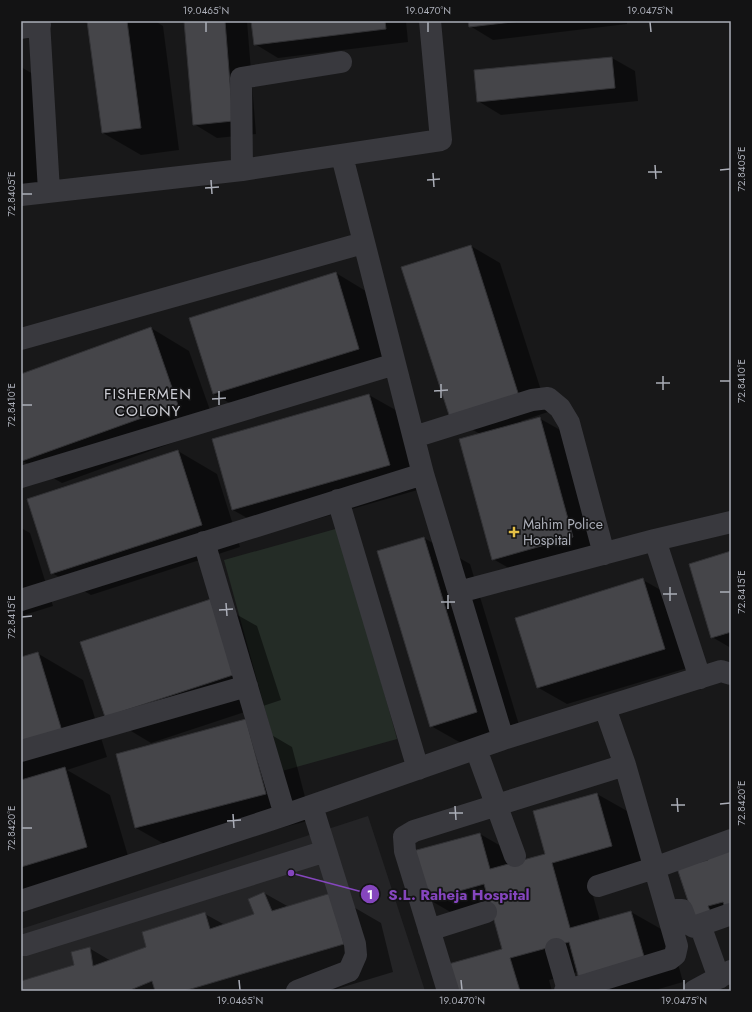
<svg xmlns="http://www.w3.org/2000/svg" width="752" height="1012" viewBox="0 0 752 1012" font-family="Jost,sans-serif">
	<rect width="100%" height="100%" fill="#181819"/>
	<path fill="#242426" d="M 368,816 L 425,991 L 21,991 L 21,929 Z"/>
	<path fill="#242c26" d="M 339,528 L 397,739 L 282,771 L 224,560 Z"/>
	<path fill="#0007" d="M 88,21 L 155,21 L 163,26 L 179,150 L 141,155 L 103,133 Z
		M 185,21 L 247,21 L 256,134 L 217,138 L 194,124 Z
		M 252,21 L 406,21 L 408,42 L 278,58 L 255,44 Z
		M 469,21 L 627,21 L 627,24 L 493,40 L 470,26 Z
		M 612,58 L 635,71 L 638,101 L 501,115 L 478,101 Z
		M 21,67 L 33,74 L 46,195 L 21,198 Z
		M 471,246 L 500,263 L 548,412 L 521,421 L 522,423 L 539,418 L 569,435 L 602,554 L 523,576 L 493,559 L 480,434 L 451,417 Z
		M 336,273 L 374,296 L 397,371 L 252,416 L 214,394 Z
		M 151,328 L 189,351 L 216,427 L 62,483 L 23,461 L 21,454 L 21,375 Z
		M 369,395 L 408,417 L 428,487 L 272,532 L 233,510 L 213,440 Z
		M 178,451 L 217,474 L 240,547 L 91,595 L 52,573 Z
		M 21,528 L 30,533 L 53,606 L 21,616 Z
		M 424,538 L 470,564 L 523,738 L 477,752 L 431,726 Z
		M 731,552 L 731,648 L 712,637 Z
		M 643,580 L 673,597 L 694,666 L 567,704 L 537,687 Z
		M 211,600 L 257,626 L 281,700 L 151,743 L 106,716 Z
		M 37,653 L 83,680 L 107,757 L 67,770 L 110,795 L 133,873 L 21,906 L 21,658 Z
		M 246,720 L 292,747 L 311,820 L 182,854 L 136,828 Z
		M 597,794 L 636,816 L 650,868 L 590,885 L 600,921 L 631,912 L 670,934 L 683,982 L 652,991 L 602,991 L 578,972 L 549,980 L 552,991 L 454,991 L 503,950 L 493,914 L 466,921 L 428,899 L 480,834 L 518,856 L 520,862 L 546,854 Z
		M 731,850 L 731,913 L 694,918 Z
		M 264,893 L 289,907 L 331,894 L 381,923 L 393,972 L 330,991 L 21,991 L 21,982 L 75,965 L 89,948 L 111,961 L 147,948 L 205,914 L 225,925 L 256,914 Z"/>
	<path fill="#454549" stroke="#323235" d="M 87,21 L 127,21 L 141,128 L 102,133 Z
		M 184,21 L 225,21 L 233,121 L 193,125 Z
		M 251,21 L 385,21 L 386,29 L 254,45 Z
		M 468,21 L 521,21 L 469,27 Z
		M 612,57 L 615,88 L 477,102 L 474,70 Z
		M 471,245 L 519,396 L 450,418 L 401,267 Z
		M 336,272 L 359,349 L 213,394 L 189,318 Z
		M 151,327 L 178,405 L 22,461 L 21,374 Z
		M 369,394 L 390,465 L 232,510 L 212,439 Z
		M 540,417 L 573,537 L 492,560 L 459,439 Z
		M 178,450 L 202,525 L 51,574 L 27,499 Z
		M 424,537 L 477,712 L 430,727 L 377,551 Z
		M 731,551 L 731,632 L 711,638 L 689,564 Z
		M 643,578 L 665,649 L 537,688 L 515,618 Z
		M 211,599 L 236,674 L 105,717 L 80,642 Z
		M 38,652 L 62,731 L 21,744 L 21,657 Z
		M 246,719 L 266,794 L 135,828 L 116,754 Z
		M 65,767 L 87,847 L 21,867 L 21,780 Z
		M 597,793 L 612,846 L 552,863 L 570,928 L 631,911 L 645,960 L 579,979 L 569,942 L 510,958 L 520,991 L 453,991 L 445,965 L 502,949 L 484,884 L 427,900 L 413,851 L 480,833 L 490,869 L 545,854 L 533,811 Z
		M 731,849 L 731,906 L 725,908 L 723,902 L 708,906 L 711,913 L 694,919 L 677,868 L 708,860 L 707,857 Z
		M 264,892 L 272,911 L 331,893 L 344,944 L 184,991 L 155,991 L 152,981 L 128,991 L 21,991 L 21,981 L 74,965 L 71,952 L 90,947 L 93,966 L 146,947 L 142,932 L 205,912 L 210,929 L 254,914 L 248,899 Z"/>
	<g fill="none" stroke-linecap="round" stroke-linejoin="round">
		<path stroke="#39393e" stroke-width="22" d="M 39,21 L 49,191
			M 21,28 L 40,25
			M 342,156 L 423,474 L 503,739
			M 242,170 L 241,78 L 341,62
			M 21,195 L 242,170 L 441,140 L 430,21
			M 21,339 L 363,243
			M 414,437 L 532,400 L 548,398 L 560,408 L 569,423 L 604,554
			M 21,477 L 395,364
			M 338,500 L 418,769
			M 655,540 L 731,522
			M 204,542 L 285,815
			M 459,592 L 655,540 L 700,678
			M 21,600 L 423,474
			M 476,749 L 515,856
			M 21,751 L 247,686
			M 598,886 L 654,868 L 731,840
			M 21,901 L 285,815 L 503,739 L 721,671 L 731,674
			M 668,913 L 676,910 L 682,910 L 687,923 L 694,927 L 731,914
			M 700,925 L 719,978
			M 429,930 L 486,912
			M 21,945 L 25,945 L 326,851
			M 556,949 L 568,990
			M 297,991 L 349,971 L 356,955 L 355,944 L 312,806
			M 448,991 L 405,851 L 404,837 L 414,831 L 625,765
			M 565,991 L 670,959 L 675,955 L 677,946 L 625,765 L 605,708
			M 694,991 L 731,971"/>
	</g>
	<path fill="none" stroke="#abaeb8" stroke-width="1.5" d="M 206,22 L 206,32M 428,22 L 428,32M 650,22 L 651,32M 655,165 L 656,179M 720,170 L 730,169M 648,172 L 662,172M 433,173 L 434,187M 211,180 L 212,194M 427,180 L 440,179M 205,188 L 219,187M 22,194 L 32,194M 663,376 L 663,390M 720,381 L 730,381M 656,383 L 670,383M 441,384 L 441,398M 219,391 L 219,405M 434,391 L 448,390M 212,399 L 226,398M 22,405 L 32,405M 670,587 L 670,601M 720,592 L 730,592M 663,594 L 677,594M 448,595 L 448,609M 441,602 L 455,602M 226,603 L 227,616M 219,610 L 233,609M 22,617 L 32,616M 677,798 L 678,812M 720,804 L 730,803M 671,805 L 685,805M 455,806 L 456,820M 449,813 L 463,813M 233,814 L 234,828M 227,821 L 241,820M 22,828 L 32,828M 239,980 L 240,990M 461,980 L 462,990M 684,980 L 684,990"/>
	<path fill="#e3bf46" stroke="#131314" stroke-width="1.5" d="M512 526h4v4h4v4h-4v4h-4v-4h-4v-4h4z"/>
	<g text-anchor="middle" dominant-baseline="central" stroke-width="3.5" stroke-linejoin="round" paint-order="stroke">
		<g font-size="14" fill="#abaeb8" stroke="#131314" text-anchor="start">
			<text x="523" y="524">Mahim Police<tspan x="523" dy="16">Hospital</tspan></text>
		</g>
		<g font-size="15" letter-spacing="1" fill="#cccdd4" stroke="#131314">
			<text x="148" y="394">FISHERMEN<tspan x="148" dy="17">COLONY</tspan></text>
		</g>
	</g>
	<path fill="none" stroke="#8546be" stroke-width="1.5" d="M291 873L370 894"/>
	<g fill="#8546be" stroke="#131314" stroke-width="1.5">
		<circle cx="291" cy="873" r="4"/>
		<circle cx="370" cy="894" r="10"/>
	</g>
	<g font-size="12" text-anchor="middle" font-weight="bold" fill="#fff">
		<text x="370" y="899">1</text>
	</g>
	<g font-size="15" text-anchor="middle" font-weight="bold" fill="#8546be" stroke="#131314" stroke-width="3.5" stroke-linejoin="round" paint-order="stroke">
		<text x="459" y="900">S.L. Raheja Hospital</text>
	</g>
	<rect width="752" height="1012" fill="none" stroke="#131314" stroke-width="44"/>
	<rect x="22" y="22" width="708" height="968" fill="none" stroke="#abaeb8" stroke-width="1.5"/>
	<g font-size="10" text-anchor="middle" fill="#abaeb8">
		<text x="206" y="14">19.0465°N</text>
		<text x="428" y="14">19.0470°N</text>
		<text x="650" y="14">19.0475°N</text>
		<text transform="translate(741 169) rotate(-90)" y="4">72.8405°E</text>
		<text transform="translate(11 194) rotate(-90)" y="4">72.8405°E</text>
		<text transform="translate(741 381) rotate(-90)" y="4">72.8410°E</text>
		<text transform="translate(11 405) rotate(-90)" y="4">72.8410°E</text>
		<text transform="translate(741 592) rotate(-90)" y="4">72.8415°E</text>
		<text transform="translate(11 617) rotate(-90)" y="4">72.8415°E</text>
		<text transform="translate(741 803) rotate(-90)" y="4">72.8420°E</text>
		<text transform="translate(11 828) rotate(-90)" y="4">72.8420°E</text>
		<text x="240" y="1004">19.0465°N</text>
		<text x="462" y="1004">19.0470°N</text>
		<text x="684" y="1004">19.0475°N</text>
	</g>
</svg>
